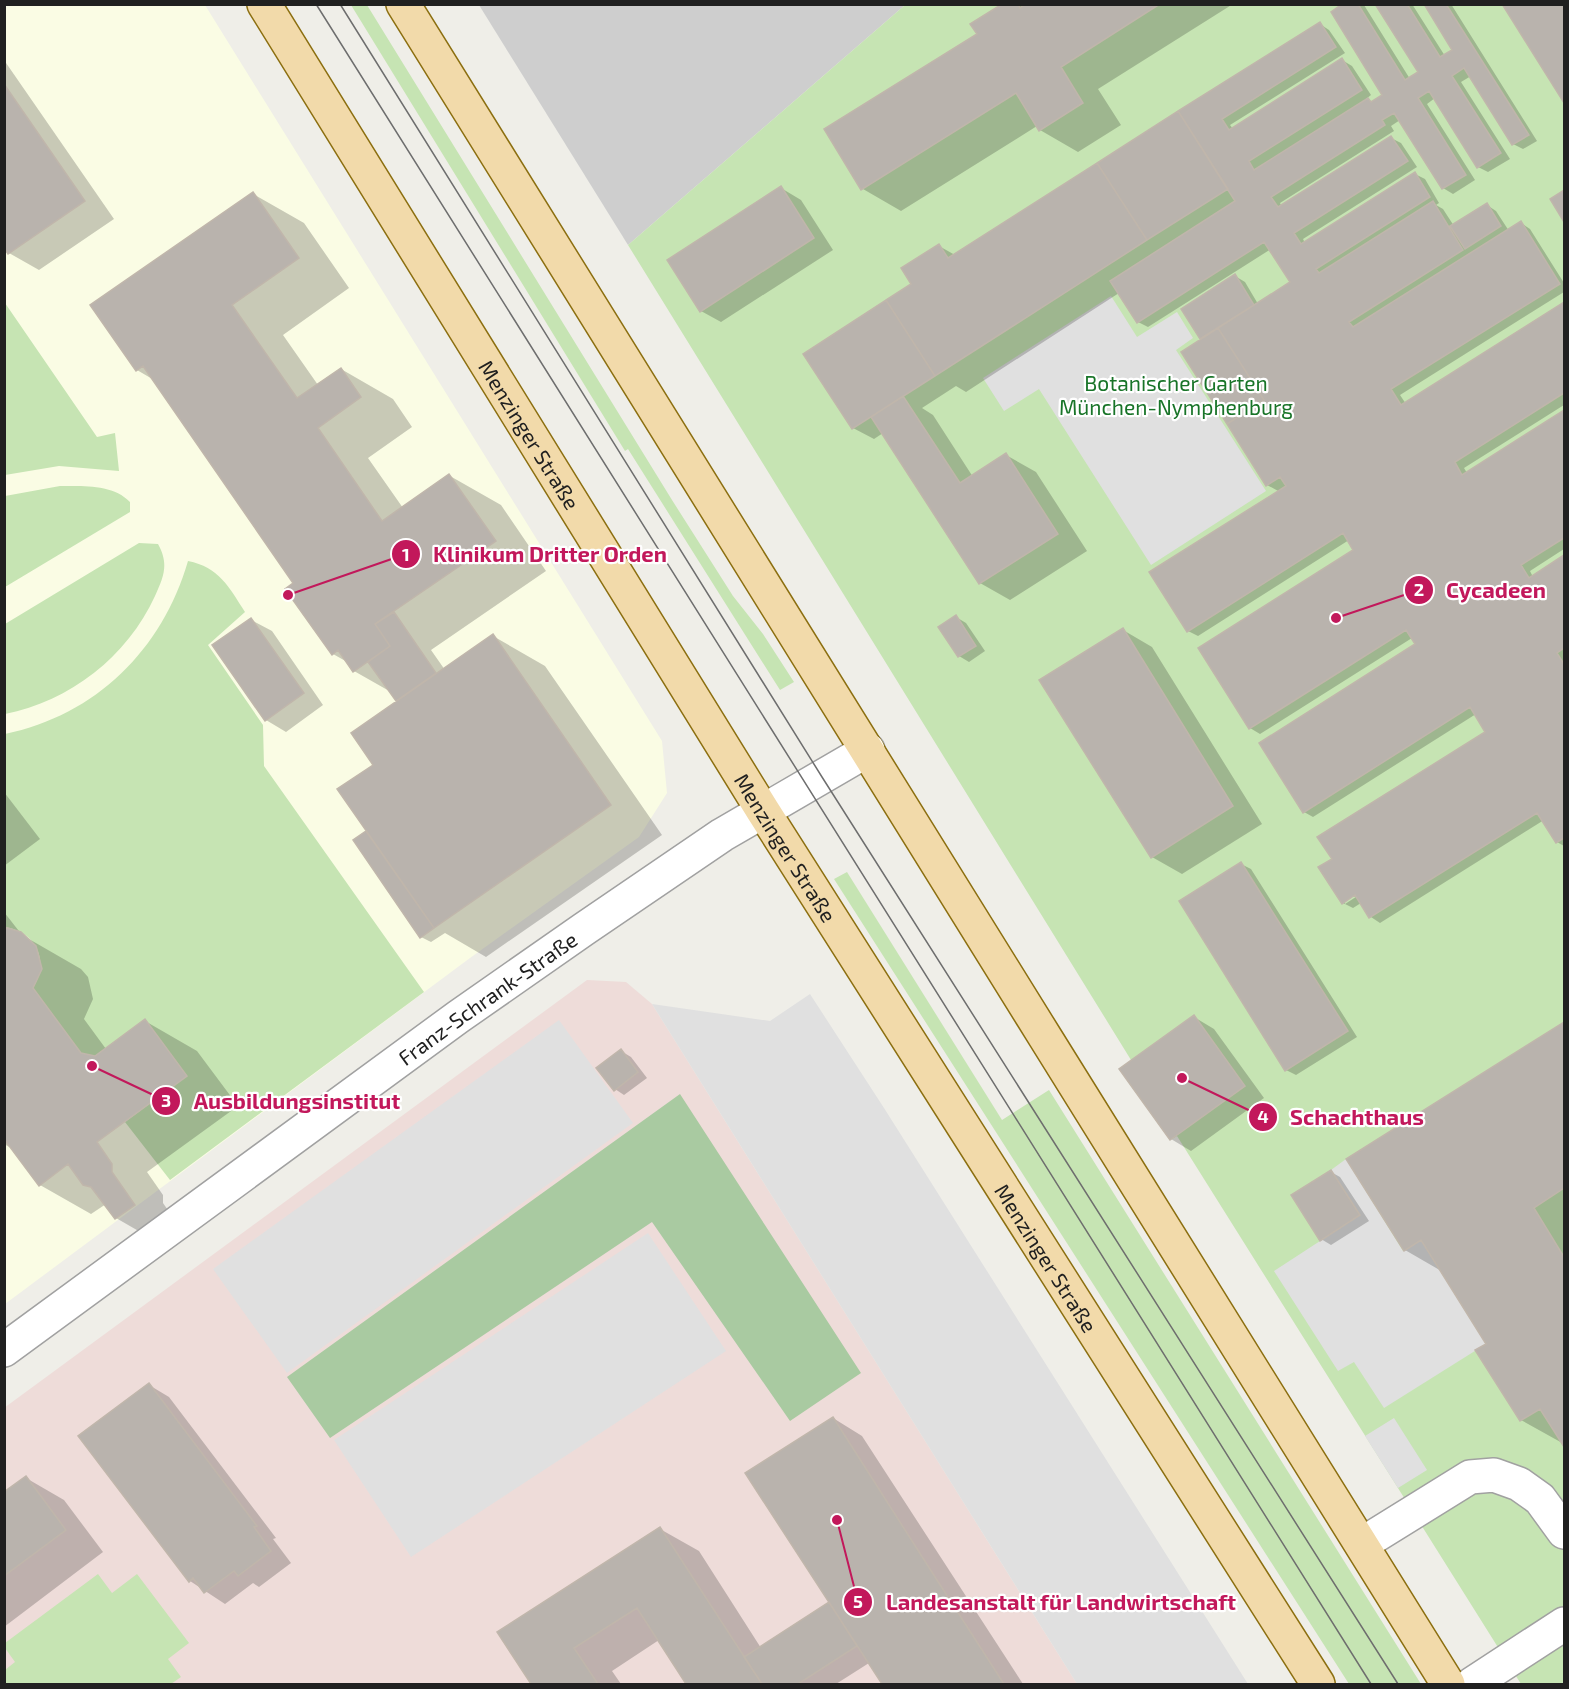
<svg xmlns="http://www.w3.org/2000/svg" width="1569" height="1689" viewBox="0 0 1569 1689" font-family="'Exo 2',sans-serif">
	<rect width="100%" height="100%" fill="#efeee8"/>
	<path fill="#eedcd9" d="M 587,980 L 626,982 L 652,1004 L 1077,1684 L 5,1684 L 4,1408 Z"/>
	<path fill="#fafce4" d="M 5,5 L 205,5 L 662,741 L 667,793 L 639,837 L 470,958 L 5,1304 Z"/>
	<path fill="#cecece" d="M 479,5 L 905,5 L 628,245 Z"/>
	<path fill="#c6e4b3" d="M 351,5 L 367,5 L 672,500 L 733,596 L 763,634 L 794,682 L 780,690 L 628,449 L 625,451 Z
		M 905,5 L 1564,5 L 1564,1684 L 1521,1684 L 1177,1136 L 1170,1140 L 1119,1069 L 1131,1060 L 628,245 Z
		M 5,303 L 97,437 L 115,433 L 119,471 L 59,466 L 5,475 Z
		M 60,486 C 83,486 113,484 130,502 L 130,512 L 5,587 L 5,496 Z
		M 139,543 L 158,544 C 169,564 164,576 155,596 C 127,657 70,701 5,714 L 5,624 Z
		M 188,561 C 219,567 229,587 245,612 L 208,645 L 263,725 L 264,766 L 424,992 L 170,1180 L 125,1122 L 187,1076 L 145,1019 L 95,1056 L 81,1053 L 33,988 C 50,962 37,932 5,927 L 5,734 C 96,715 162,650 188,561 Z
		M 847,872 L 1002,1120 L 1049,1090 L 1421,1684 L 1349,1684 L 834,879 Z
		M 98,1574 L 112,1593 L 137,1574 L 189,1643 L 168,1659 L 181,1677 L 171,1684 L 5,1684 L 5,1670 L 15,1662 L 5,1648 L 5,1643 Z"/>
	<path fill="#a9caa1" d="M 680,1094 L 861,1373 L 790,1421 L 652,1222 L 330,1438 L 287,1377 Z"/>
	<path fill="#e0e0e0" d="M 1111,296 L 1137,337 L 1177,312 L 1193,338 L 1176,350 L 1266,491 L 1151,565 L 1039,389 L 1004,411 L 983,378 Z
		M 810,994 L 884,1108 L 1248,1684 L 1077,1684 L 652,1004 L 770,1021 Z
		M 559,1020 L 633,1123 L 287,1373 L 213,1269 Z
		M 1346,1159 L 1403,1251 L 1421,1240 L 1486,1344 L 1384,1408 L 1354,1362 L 1338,1371 L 1274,1271 L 1360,1215 L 1331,1170 Z
		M 648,1233 L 726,1351 L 411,1557 L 334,1440 Z
		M 1394,1418 L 1427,1470 L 1398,1488 L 1365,1436 Z"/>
	<path fill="#0003" fill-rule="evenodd" d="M 1005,4 L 1233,4 L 1098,89 L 1121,125 L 1078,152 L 1040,130 L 1037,126 L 901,211 L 863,189 L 979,34 Z
		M 1345,4 L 1364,5 L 1410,79 L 1420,73 L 1377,4 L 1412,4 L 1445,56 L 1454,50 L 1425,4 L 1451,4 L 1537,141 L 1523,149 L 1513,144 L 1471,76 L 1461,82 L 1510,159 L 1488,172 L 1478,167 L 1435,98 L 1427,104 L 1475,180 L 1453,194 L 1443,188 L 1400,120 L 1391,126 L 1394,131 L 1280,203 L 1282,207 L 1391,138 L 1401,143 L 1417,167 L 1303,239 L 1305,243 L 1415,174 L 1425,179 L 1439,203 L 1436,205 L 1443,209 L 1454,226 L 1487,205 L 1496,211 L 1509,231 L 1521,223 L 1530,229 L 1564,283 L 1564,292 L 1400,395 L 1406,404 L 1564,303 L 1564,405 L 1464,468 L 1467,473 L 1564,412 L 1564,549 L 1530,571 L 1533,577 L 1564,557 L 1564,846 L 1557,842 L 1544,820 L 1380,923 L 1371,917 L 1361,903 L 1353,908 L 1343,903 L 1334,859 L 1487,732 L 1476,714 L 1313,817 L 1304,812 L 1417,645 L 1412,638 L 1260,734 L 1250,728 L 1355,550 L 1349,540 L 1198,636 L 1188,631 L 1280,492 L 1267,485 L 1201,338 L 1235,276 L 1245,282 L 1258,304 L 1292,283 L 1271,249 L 1148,327 L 1138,322 L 1119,293 L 966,392 L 956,386 L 922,408 L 933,415 L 973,477 L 1006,455 L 1036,472 L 1087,551 L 1010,600 L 980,583 L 883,433 L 874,439 L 853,428 L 913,285 L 939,246 L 955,255 L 1320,24 L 1329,30 L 1345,53 L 1230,125 L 1233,129 L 1342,60 L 1352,66 L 1371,95 L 1366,99 L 1373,103 L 1385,95 ZM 1361,890 L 1362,893 L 1345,904 L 1345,900 Z
		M 1504,4 L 1564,4 L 1564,100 Z
		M 4,60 L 114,219 L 39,270 L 9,253 L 4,246 Z
		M 781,188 L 801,200 L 833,250 L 721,322 L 701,311 Z
		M 253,194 L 304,223 L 349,288 L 283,335 L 318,385 L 341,369 L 393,399 L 412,427 L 368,458 L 403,508 L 450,476 L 501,505 L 546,571 L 431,650 L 445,670 L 493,636 L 545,666 L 662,835 L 486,957 L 445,933 L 431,942 L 421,937 L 366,833 L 371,835 L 375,765 L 399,701 L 391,692 L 354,671 L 349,663 L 333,654 L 295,583 L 154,380 L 137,370 Z
		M 956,617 L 966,623 L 985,651 L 969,662 L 959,656 L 940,627 Z
		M 251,620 L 272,631 L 323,705 L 286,732 L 266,720 Z
		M 1123,630 L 1152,647 L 1262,824 L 1182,874 L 1152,857 Z
		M 4,792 L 40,839 L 4,866 Z
		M 1241,864 L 1251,869 L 1357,1037 L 1296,1075 L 1286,1070 Z
		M 4,912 L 22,935 L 81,969 L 88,977 L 93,999 L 84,1019 L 106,1049 L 145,1021 L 197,1051 L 238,1106 L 147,1172 L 163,1195 L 163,1203 L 185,1235 L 168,1248 L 116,1218 L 106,1204 L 91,1214 L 40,1185 L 11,1148 L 4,1144 Z
		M 1194,1017 L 1214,1029 L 1264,1098 L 1191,1151 L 1171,1139 Z
		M 1564,1024 L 1564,1444 L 1521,1420 L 1488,1344 L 1443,1272 L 1405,1250 L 1348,1159 Z
		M 621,1051 L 631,1057 L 647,1078 L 624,1095 L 615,1089 Z
		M 1331,1172 L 1340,1177 L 1369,1221 L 1331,1245 L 1321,1239 Z
		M 149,1385 L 169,1397 L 276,1538 L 273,1539 L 291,1563 L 259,1587 L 253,1583 L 225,1604 L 190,1581 Z
		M 833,1418 L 862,1436 L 1023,1684 L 883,1684 L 869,1663 L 836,1684 L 688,1684 L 659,1640 L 612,1671 L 621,1684 L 532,1684 L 499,1633 L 660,1529 L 699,1551 L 761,1648 L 831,1603 Z
		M 26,1478 L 64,1500 L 103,1552 L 4,1627 L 4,1494 Z"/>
	<path fill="#b9b3ad" stroke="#c0b6ab" stroke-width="1.5" d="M 1002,4 L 1018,4 L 1020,8 L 1025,4 L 1160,4 L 1061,67 L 1083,103 L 1039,131 L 1016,93 L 861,190 L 824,129 L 977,34 L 970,24 Z
		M 1342,4 L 1358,4 L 1405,80 L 1418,72 L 1375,4 L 1407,4 L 1440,57 L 1452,50 L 1424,4 L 1446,4 L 1529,135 L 1512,145 L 1464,68 L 1452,76 L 1501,153 L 1477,168 L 1429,91 L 1418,98 L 1466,175 L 1442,189 L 1394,113 L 1382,120 L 1385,125 L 1271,197 L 1278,207 L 1391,136 L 1408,161 L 1294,233 L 1301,244 L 1415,172 L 1430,197 L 1316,269 L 1319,273 L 1433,201 L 1463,250 L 1349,322 L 1353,327 L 1521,221 L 1560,284 L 1391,389 L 1401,405 L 1564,302 L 1564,393 L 1455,462 L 1462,475 L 1564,410 L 1564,538 L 1521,565 L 1529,578 L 1564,555 L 1564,648 L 1557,653 L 1564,664 L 1564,838 L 1556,843 L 1537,813 L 1369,918 L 1355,895 L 1342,904 L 1318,867 L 1332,859 L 1317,837 L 1485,732 L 1470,707 L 1303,813 L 1259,743 L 1415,644 L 1406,630 L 1249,729 L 1198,648 L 1353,550 L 1343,533 L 1187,632 L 1149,572 L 1286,486 L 1280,477 L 1266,486 L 1227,424 L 1264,400 L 1218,328 L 1290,282 L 1264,242 L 1137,323 L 1110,281 L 1235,201 L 1178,111 L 1320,22 L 1336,47 L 1222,119 L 1229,130 L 1342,58 L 1362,90 L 1249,161 L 1254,170 L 1368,98 L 1371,102 L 1382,95 L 1331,12 Z
		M 1502,4 L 1564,4 L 1564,103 Z
		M 4,84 L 85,201 L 8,254 L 4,248 Z
		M 1178,111 L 1228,189 L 1147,240 L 1097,163 Z
		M 1097,163 L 1147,240 L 935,376 L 886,300 L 911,284 L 901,268 L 939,244 L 948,258 Z
		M 781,186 L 814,238 L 700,312 L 667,260 Z
		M 1564,190 L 1564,222 L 1550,199 Z
		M 253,192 L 299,258 L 232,305 L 297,398 L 341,368 L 361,397 L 318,428 L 382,521 L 449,474 L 496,541 L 375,624 L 390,646 L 353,672 L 338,650 L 332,655 L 285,589 L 293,583 L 143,366 L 136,371 L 90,305 Z
		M 1487,203 L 1501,226 L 1465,249 L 1450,226 Z
		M 1235,274 L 1254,305 L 1200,339 L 1181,309 Z
		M 886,300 L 935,376 L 852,429 L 803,354 Z
		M 1218,328 L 1264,400 L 1227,424 L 1181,352 Z
		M 903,396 L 960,483 L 1006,453 L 1058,534 L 979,584 L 871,417 Z
		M 394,612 L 436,673 L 396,701 L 368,662 L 390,646 L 375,624 Z
		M 956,615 L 976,646 L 958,657 L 938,627 Z
		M 251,618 L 304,693 L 265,721 L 212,645 Z
		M 1123,628 L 1233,806 L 1151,858 L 1039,680 Z
		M 493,634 L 611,805 L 434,928 L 337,789 L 373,765 L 351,733 Z
		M 366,831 L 434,928 L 420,938 L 353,840 Z
		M 1241,862 L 1348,1031 L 1285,1071 L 1179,901 Z
		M 4,927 L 21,932 L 36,946 L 42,969 L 33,988 L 81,1053 L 95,1056 L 145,1019 L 187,1076 L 97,1142 L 112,1164 L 112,1172 L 135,1205 L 115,1219 L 91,1187 L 83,1185 L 68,1164 L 39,1186 L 4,1139 Z
		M 1194,1015 L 1245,1086 L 1170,1140 L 1119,1069 Z
		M 1564,1022 L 1564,1188 L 1534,1208 L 1564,1257 L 1564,1447 L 1540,1409 L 1520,1421 L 1475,1350 L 1486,1344 L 1421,1240 L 1404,1251 L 1346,1159 Z
		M 621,1049 L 638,1072 L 614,1091 L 596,1068 Z
		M 1331,1170 L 1360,1215 L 1320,1241 L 1291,1195 Z
		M 149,1383 L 257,1526 L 254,1527 L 271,1551 L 238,1576 L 234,1571 L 204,1593 L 193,1578 L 189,1582 L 78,1436 Z
		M 833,1417 L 928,1566 L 1004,1684 L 882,1684 L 745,1473 Z
		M 26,1476 L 66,1530 L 4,1576 L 4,1492 Z
		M 660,1527 L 762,1684 L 686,1684 L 637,1608 L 574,1648 L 598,1684 L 531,1684 L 497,1632 Z
		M 829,1602 L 857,1646 L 798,1684 L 762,1684 L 744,1657 Z"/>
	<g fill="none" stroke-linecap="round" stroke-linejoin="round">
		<defs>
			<g id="minor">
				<path id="s1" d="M 4,1350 L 458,1017 L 584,929 L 722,835 L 868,750"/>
				<path d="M 1362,1544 L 1470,1477 L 1494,1475 L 1519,1484 L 1540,1499 L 1564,1532"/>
				<path d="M 1472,1684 L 1564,1624"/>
			</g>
			<g id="major">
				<path id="s2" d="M 264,4 L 763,811 L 1318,1684"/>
				<path d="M 403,4 C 748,567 1101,1123 1448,1684"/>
			</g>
		</defs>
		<use href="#minor" stroke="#a1a1a1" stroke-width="36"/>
		<use href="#major" stroke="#8c6f10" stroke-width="36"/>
		<use href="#minor" stroke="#fff" stroke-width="33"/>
		<use href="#major" stroke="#f2daaa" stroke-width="33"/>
		<path stroke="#6e6e6e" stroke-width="1.5" d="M 316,4 L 1371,1684
			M 340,4 L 822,777 L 1398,1684"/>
	</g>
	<g text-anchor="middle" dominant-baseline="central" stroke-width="4.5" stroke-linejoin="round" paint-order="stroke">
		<g font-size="21" fill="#187428" stroke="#fff">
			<text x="1176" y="382">Botanischer Garten<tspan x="1176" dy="24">München-Nymphenburg</tspan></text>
		</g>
		<g font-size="21" fill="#202020" stroke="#fff">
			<text stroke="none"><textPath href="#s2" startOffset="506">Menzinger Straße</textPath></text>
			<text stroke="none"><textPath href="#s2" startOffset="992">Menzinger Straße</textPath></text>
			<text stroke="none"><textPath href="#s1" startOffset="598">Franz-Schrank-Straße</textPath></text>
			<text stroke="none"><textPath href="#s2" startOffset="1478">Menzinger Straße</textPath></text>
		</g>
	</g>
	<path fill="none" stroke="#c2185b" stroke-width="2" d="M288 595L406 554M1336 618L1419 590M92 1066L166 1101M1182 1078L1263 1117M837 1520L858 1602"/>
	<g fill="#c2185b" stroke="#fff" stroke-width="2">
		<circle cx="288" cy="595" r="6"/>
		<circle cx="1336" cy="618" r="6"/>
		<circle cx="92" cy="1066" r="6"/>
		<circle cx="1182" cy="1078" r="6"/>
		<circle cx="837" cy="1520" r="6"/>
		<circle cx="406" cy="554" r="15"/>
		<circle cx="1419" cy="590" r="15"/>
		<circle cx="166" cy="1101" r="15"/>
		<circle cx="1263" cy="1117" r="15"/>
		<circle cx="858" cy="1602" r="15"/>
	</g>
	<g font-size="18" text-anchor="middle" font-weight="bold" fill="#fff">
		<text x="406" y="561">1</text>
		<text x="1419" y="596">2</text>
		<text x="166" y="1107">3</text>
		<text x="1263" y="1123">4</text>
		<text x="858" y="1608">5</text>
	</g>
	<g font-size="22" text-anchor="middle" font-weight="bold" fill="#c2185b" stroke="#fff" stroke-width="4.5" stroke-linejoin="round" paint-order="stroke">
		<text x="550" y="562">Klinikum Dritter Orden</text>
		<text x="1496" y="598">Cycadeen</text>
		<text x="297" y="1109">Ausbildungsinstitut</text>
		<text x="1357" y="1125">Schachthaus</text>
		<text x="1061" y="1610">Landesanstalt für Landwirtschaft</text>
	</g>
	<rect width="1569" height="1689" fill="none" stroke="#202020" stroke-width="12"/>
</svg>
